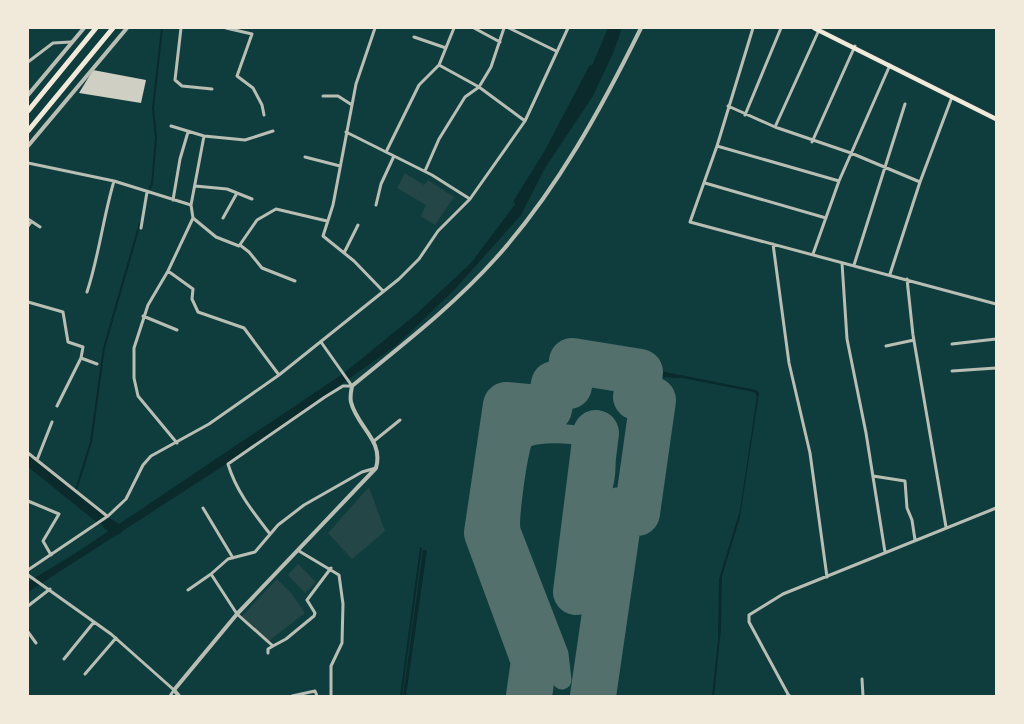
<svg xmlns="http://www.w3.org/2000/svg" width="1024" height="724" viewBox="0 0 1024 724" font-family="'Exo 2',sans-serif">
	<rect width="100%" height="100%" fill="#0f3d3e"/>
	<path fill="#244646" d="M 405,173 L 424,185 L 428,180 L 454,197 L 435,225 L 421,216 L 426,205 L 397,188 Z
		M 369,487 L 385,531 L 352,559 L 328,533 Z
		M 298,564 L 316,582 L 305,593 L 288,575 Z
		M 277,579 L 292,594 L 305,613 L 266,643 L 240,618 Z"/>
	<path fill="#0a2a2b" d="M 608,28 L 622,28 L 614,51 L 593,96 L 545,168 L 521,215 L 455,289 L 397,345 L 234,459 L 28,592 L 28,582 L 79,551 L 344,373 L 414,316 L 471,263 L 534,179 L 574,108 Z
		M 660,371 L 756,390 L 759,393 L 740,517 L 722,576 L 721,629 L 714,696 L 712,696 L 718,639 L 719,579 L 740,510 L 757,396 L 754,392 L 682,378 L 659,377 Z
		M 423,550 L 427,550 L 406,696 L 403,696 Z"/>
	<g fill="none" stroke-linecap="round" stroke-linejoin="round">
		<path stroke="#0a2a2b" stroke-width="2" d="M 150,188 L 152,184 L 156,138 L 153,108 L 162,28
			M 76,490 L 91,442 L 104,348 L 140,223
			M 75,495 L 75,498
			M 401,696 L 421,548"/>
		<path stroke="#0a2a2b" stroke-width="8" d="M 518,201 L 548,153 L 592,69"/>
		<path stroke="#0a2a2b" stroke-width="12" d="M 28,459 L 101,518
			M 108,524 L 116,529"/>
		<path stroke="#53706d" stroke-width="19" d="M 562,680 L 559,654 L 511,530 C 509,519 518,447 524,440 C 533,430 586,433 598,441 C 605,445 606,458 606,465 C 607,495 586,520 580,548"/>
		<path stroke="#53706d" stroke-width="46" d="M 576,592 L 596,433
			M 529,696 L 534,661 L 487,533 L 506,405 L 549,409 L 554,384 L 569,386 L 572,361 L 640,372 L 636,397 L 653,400 L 637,513 L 620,510 L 593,696"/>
	</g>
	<path fill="#cfcfc3" d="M 93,70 L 146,80 L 141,103 L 79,93 Z"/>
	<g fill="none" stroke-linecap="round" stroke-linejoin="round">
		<path stroke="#b8beb3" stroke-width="3" d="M 181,28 L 175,80 L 182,86 L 212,89
			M 226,28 L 252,34 L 237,76 L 253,88 L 262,105 L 264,115
			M 375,28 L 356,84 L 333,205 L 323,236 L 354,261 L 383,291
			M 474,28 L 500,42
			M 509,28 L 556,51
			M 753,28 L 717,146 L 690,222 L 996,304
			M 414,37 L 446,48
			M 28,62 L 53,43 L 71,42
			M 439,65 L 454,28
			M 323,96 L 338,96 L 352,105
			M 728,106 L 775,127 L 851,153 L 920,182
			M 745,115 L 781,28
			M 171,126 L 204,136 L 245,140 L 273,131
			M 775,127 L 819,30
			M 346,132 L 432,175 L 470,199
			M 812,142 L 855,46
			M 717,146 L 839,181
			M 386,152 L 419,85 L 439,65 L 479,87 L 525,121
			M 305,157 L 340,166
			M 28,163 L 114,181 L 191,205
			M 425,171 L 439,139 L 465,97 L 479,87 L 491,67 L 504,28
			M 705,183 L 826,218
			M 195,186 L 227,189 L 252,199
			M 173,200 L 180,159 L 188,132
			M 376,205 L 381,184 L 394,156
			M 193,218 L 216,237 L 239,246 L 257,220 L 276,209 L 327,221
			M 223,218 L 237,193
			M 28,219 L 40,227
			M 28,226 L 31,222
			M 141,228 L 147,192
			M 773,244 L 789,363 L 810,453 L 827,577
			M 240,245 L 249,252 L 262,268 L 295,281
			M 344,253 L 358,225
			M 813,254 L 839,181 L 890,65
			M 842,263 L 847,339 L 866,433 L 885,552
			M 854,265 L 905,104
			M 168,271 L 193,289 L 192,299 L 198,312 L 244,328 L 279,375
			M 890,274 L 920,182 L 952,97
			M 907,279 L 913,335 L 946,527
			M 87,292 C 99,256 103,218 114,181
			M 28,302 L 63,312 L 68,342 L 83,347 L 81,358 L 97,364
			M 143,316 L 177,330
			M 321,342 L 352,386
			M 952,344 L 996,339
			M 886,346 L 914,340
			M 952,371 L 996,368
			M 57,406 L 81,358
			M 374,441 L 400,420
			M 177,443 L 138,396 L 134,378 L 134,348 L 148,305 L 168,271 L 193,218 L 191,205 L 204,136
			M 28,453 L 107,516
			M 37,460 L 52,422
			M 873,476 L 905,481 L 907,508 L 912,520 L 915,540
			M 28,501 L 59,514 L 43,541 L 51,555
			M 203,508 L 233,558
			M 270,534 C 253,512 236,491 228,464 L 325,397 L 343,386 L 352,386
			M 299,551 L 339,575 L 343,604 L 342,643 L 331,666 L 331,696
			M 331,568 L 307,600 L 315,613 L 314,616 L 286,639 L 273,646 L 237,614 L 211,574 L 228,559 L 255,552 L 278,525 L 304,505 L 362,472 L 376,468
			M 28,570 L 108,516 L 126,499 L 143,465 L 151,456 L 209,424 L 279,375 L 399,279 L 419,259 L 438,231 L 470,199 L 525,121 L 568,28
			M 28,575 L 111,634 L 174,690 L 170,696
			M 188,590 L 211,574
			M 28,606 L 50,589
			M 28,632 L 36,643
			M 268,653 L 268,649 L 273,646
			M 64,659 L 94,622
			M 85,674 L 116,638
			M 862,679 L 863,696
			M 292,696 L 315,691 L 317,696
			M 789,696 L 749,622 L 749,615 L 783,594 L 996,508"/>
		<path stroke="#b8beb3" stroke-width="4" d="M 28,95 L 84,28
			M 28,146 L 127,28
			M 179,696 L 174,690 L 237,614 L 376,468 C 384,440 357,427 351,402 C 350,398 351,391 352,386 C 402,345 453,306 496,258 C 557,190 601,109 641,28
			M 788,696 L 789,696"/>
		<path stroke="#f1e9da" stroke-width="4.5" d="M 814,28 L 996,119"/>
		<path stroke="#f1e9da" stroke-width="5" d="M 28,111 L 96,28
			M 28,131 L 113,28"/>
	</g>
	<rect width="1024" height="724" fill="none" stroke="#f1e9da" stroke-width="58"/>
</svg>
